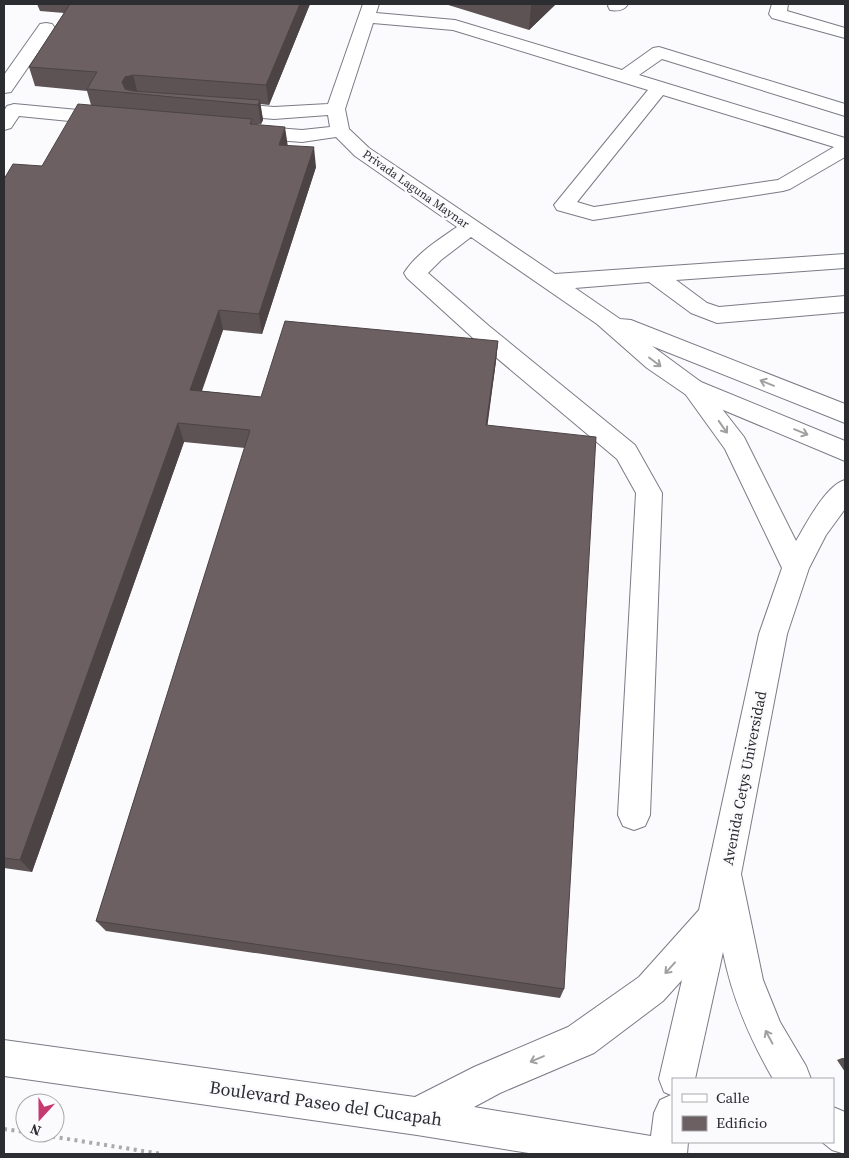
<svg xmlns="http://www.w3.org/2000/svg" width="849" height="1158" viewBox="0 0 849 1158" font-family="'Source Serif 4',serif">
	<rect width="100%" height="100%" fill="#fbfbfd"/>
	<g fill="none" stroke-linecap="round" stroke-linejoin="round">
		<defs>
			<path id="minor" d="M 363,4 L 379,4 L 376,13 L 455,20 L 622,70 L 653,48 L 659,47 L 845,104 L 845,116 L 662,59 L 639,75 L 845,138 L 845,157 L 790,189 L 783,191 L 593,220 L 557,210 L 554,205 L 648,90 L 453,30 L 373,23 L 345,109 L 349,129 L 369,148 L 555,274 L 845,254 L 845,268 L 676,280 L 707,303 L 719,307 L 845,296 L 845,312 L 717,323 L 691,313 L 649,282 L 575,288 L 620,319 L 631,320 L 845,404 L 845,423 L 652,346 L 701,382 L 845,441 L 845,461 L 685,394 L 647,368 L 597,324 L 471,237 L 441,260 L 428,273 L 489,326 L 635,445 L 662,493 L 650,815 L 645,826 L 634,830 L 623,826 L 618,815 L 636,493 L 617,459 L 473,338 L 407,278 L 404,273 C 416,254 438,240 457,227 L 355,156 L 336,137 L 302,142 L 250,138 L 243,136 L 240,132 L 243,128 L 250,126 L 302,130 L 330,127 L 328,115 L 274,119 L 225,115 L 218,113 L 216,109 L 218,105 L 225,103 L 274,107 L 328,104 ZM 663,95 L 834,147 L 778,180 L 594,207 L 577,202 Z
				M 609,4 L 628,4 C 624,11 617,11 610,10 L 608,6 Z
				M 772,4 L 788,4 L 787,11 L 845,28 L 845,38 L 772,18 L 769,14 Z
				M 46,23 L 52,24 L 55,28 L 11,92 L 4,93 L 4,75 L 40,24 Z
				M 14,104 L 110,113 L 117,115 L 120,119 L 117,123 L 110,125 L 19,116 L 11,128 L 4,130 L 4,111 L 7,106 Z"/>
			<path id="major" d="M 693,379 L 701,382 L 744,437 L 796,541 C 806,524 826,485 845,480 L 845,509 L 826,535 L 809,568 L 787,634 L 741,874 L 763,980 L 780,1022 L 806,1066 L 811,1079 L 773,1079 C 750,1039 732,998 723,952 L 695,1079 L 673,1079 L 673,1142 L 688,1142 L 687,1154 L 535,1154 L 417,1135 L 4,1076 L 4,1040 L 415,1097 L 474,1067 L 568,1027 L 639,977 L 699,910 L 759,634 L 782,568 L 725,449 L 681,388 L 685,382 ZM 682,980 L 659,1079 L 664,1092 L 671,1095 L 660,1100 L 654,1113 L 651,1136 L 474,1107 L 500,1093 L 594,1053 L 663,1001 Z
				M 833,1107 L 845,1112 L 845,1154 L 832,1150 L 822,1142 L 833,1142 Z"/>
		</defs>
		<use href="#minor" stroke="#7a7b86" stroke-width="2"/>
		<use href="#major" stroke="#7a7b86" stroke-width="2"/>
		<path stroke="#aaaaad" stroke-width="4" stroke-dasharray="3 4.5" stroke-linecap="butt" d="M 4,1129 L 25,1132
			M 30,1133 L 162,1154"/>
		<use href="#minor" fill="#fff" fill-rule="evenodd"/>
		<use href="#major" fill="#fff" fill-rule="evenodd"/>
	</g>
	<path fill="#5d5355" d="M 37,4 L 310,4 L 269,105 L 260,104 L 263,120 L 261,124 L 252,124 L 253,125 L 287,145 L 316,167 L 262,334 L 223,330 L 202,391 L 261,397 L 498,341 L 496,361 L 487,425 L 564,989 L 560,998 L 106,931 L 96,921 L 245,448 L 184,442 L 32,872 L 4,868 L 4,179 L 42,166 L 91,105 L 87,91 L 35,86 L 29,67 L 64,13 L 40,11 Z
		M 445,4 L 556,4 L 529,30 Z
		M 842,1058 L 845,1058 L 845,1072 L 837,1060 Z"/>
	<path fill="#4c4345" d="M 300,4 L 310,4 L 269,105 L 266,85 Z
		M 533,4 L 556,4 L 529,30 L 531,5 Z
		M 133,75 L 138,94 L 125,93 L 122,82 L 125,77 Z
		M 260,100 L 263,120 L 261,124 L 258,105 Z
		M 285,127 L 288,147 L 279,145 Z
		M 314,147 L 316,167 L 262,334 L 259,314 Z
		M 219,310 L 223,330 L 195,409 L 190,390 Z
		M 498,341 L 496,361 L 485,444 L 486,425 Z
		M 178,423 L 184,442 L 32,872 L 20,860 Z"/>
	<path fill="#6c6063" stroke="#4c4345" d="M 70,4 L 300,4 L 266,85 L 133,75 L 125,77 L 122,82 L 125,89 L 133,91 L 260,100 L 258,105 L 87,89 L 97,72 L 29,67 Z
		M 78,104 L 252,119 L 250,124 L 285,127 L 279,145 L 314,147 L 259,314 L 219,310 L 190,390 L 261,397 L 285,321 L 498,341 L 486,425 L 596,437 L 564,989 L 96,921 L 250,430 L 178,423 L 20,860 L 4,858 L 4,179 L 13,164 L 42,166 Z"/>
	<defs><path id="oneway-shaft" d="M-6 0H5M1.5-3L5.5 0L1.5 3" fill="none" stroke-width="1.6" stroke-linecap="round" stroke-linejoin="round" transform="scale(1.25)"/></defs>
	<g stroke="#a0a0a2">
		<use href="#oneway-shaft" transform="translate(655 362) rotate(37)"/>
		<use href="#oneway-shaft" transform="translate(767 383) rotate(-158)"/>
		<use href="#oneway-shaft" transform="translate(723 427) rotate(55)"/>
		<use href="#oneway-shaft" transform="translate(801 432) rotate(22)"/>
		<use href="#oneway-shaft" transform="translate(670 968) rotate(132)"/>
		<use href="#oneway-shaft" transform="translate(769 1037) rotate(-118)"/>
		<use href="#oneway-shaft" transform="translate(537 1059) rotate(157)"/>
	</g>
	<g text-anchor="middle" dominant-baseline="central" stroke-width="5" stroke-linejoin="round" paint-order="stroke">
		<g font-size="12" fill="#2c2d31" stroke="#fbfbfd">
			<text transform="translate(416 189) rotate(35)">Privada Laguna Maynar</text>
		</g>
		<g font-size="15" fill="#2c2d31" stroke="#fbfbfd">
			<text transform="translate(744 778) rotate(-79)">Avenida Cetys Universidad</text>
		</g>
		<g font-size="18" fill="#2c2d31" stroke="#fbfbfd">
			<text transform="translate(326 1103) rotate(8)">Boulevard Paseo del Cucapah</text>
		</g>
	</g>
	<rect width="849" height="1158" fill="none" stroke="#2c2d31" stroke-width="10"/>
	<rect x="672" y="1078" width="162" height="65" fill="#fbfbfd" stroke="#a8a9ab"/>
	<rect x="682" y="1094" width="25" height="8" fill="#ffffff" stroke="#a8a9ab"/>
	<text x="716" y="1103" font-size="15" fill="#2c2d31">Calle</text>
	<rect x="682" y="1116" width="25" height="15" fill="#6c6063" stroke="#a8a9ab"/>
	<text x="716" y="1128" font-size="15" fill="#2c2d31">Edificio</text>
	<g transform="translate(40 1118) rotate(201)"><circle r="24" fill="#fbfbfd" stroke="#a8a9ab"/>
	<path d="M0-4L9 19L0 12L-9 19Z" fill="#c43a70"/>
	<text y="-8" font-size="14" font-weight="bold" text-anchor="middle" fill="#2c2d31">N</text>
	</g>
</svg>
